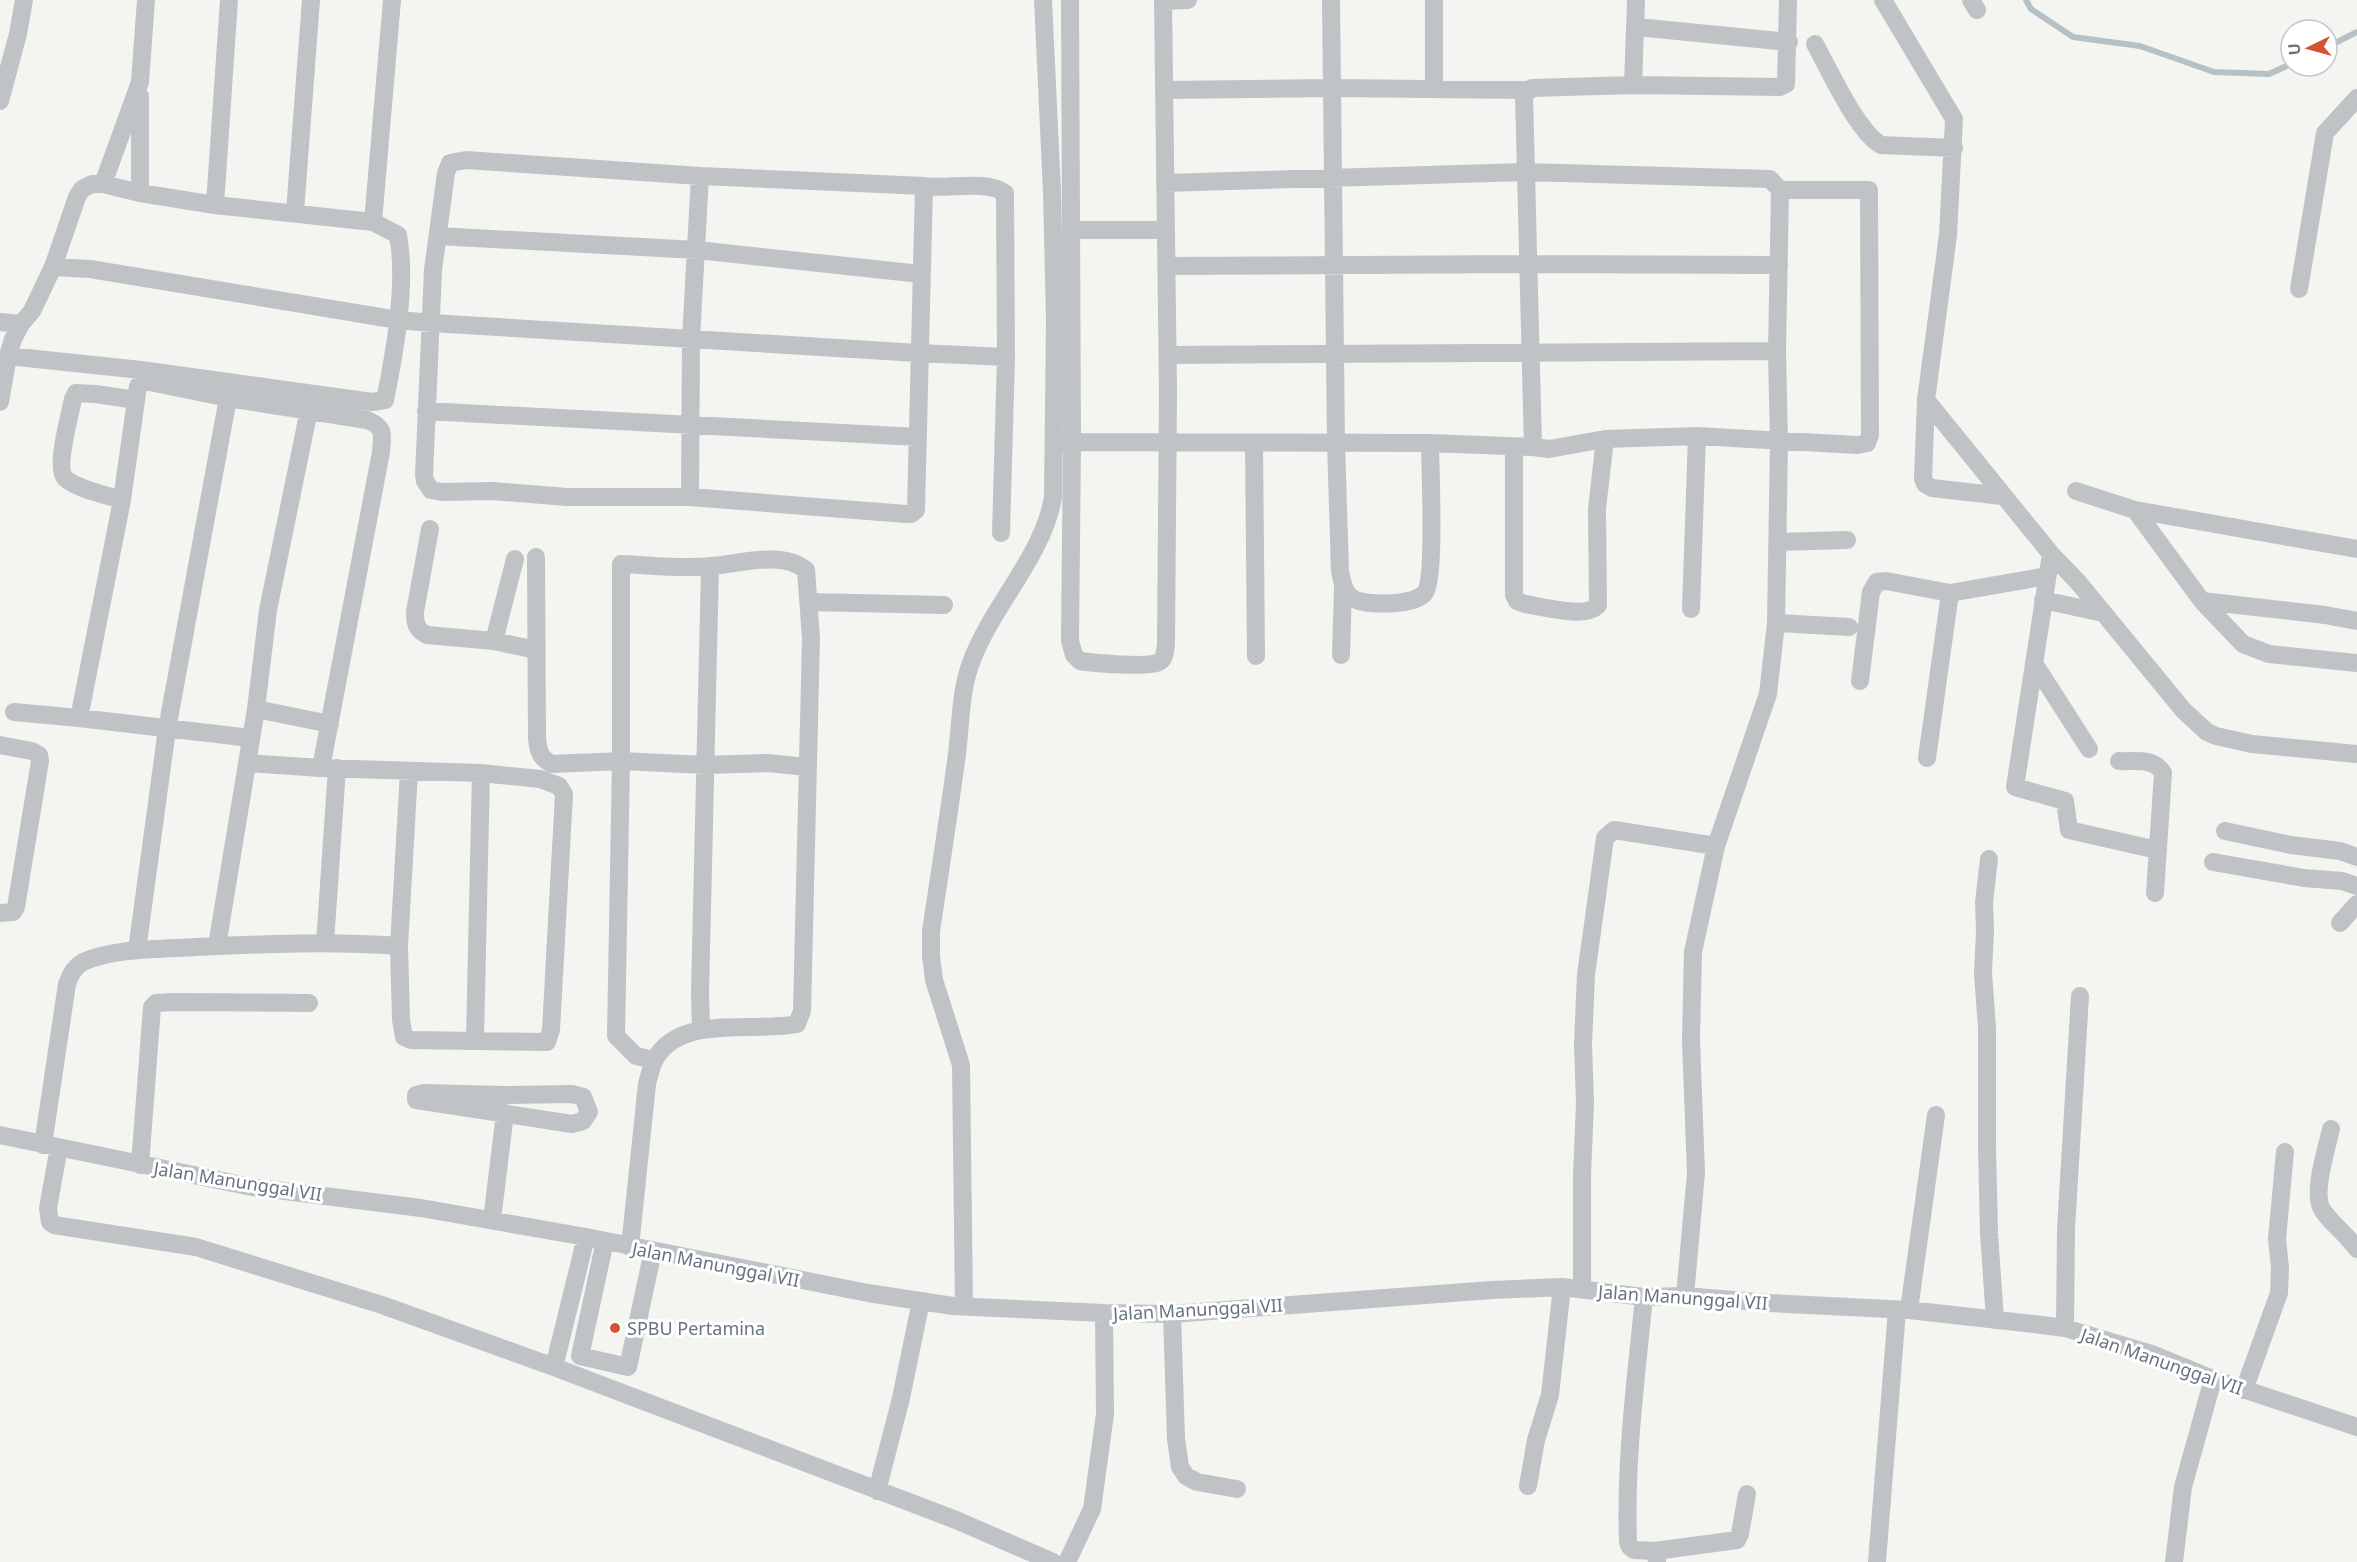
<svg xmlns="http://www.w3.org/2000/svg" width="2357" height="1562" viewBox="0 0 2357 1562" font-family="'Noto Sans',sans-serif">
	<rect width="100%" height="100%" fill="#f4f4f1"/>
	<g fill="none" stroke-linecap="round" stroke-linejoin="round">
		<path stroke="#b6c1c5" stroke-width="6" d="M 2026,0 L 2031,9 L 2073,37 L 2140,46 L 2214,72 L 2269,74 L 2291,64
			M 2327,47 L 2357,32"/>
		<path stroke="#bfc3c6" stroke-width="18" d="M 1070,0 L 1072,442 L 1070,641 L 1074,655 L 1080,661 C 1094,663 1149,668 1159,662 C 1165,659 1165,651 1166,645 L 1168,392 L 1163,0
			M 1331,0 L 1336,443 L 1340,571 C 1344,592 1347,601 1370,603 C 1385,604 1413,604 1424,594 C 1436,582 1430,467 1430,443
			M 1434,0 L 1434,89
			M 1883,0 L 1954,119 L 1948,235 L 1926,400 L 2051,554 L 2078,582 L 2184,711 L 2207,732 L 2216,736 L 2252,744 L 2357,754
			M 1971,0 L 1977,10
			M 1163,1 L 1188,0
			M 1637,27 L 1789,42
			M 1815,44 C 1830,71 1856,130 1881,145 L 1954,148
			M 1633,85 L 1636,0
			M 1164,90 L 1331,88 L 1528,90
			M 140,96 L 140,193
			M 0,101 L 18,34 L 24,0
			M 466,160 L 700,176 L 924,186 L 916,510 L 911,514 L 906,514 L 690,497 L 567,497 L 492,491 L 442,492 L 431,490 L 425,481 L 424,475 L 433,270 L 446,173 L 450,163 Z
			M 1165,183 L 1525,172 L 1770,179 L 1780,190 L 1869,190 L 1870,435 L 1867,443 L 1857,445 L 1697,436 L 1605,439 L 1549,449 L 1533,447 L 1524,95 L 1532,88 L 1633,85 L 1780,87 L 1786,84 L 1788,0
			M 103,184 L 140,82 L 146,0
			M 924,186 C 946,190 985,179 1005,193 L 1006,357 L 1001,533
			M 215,205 L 229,0
			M 295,212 L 311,0
			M 373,222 L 392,0
			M 1071,230 L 1166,230
			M 438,236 L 697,250 L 921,274
			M 1167,266 L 1529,264 L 1779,265
			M 2299,289 L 2325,133 L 2357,98
			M 0,322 L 21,324
			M 1168,355 L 1777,351
			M 8,356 L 141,370 L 372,402 L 385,400 C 395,351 407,283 398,235 L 373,222 L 215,205 L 140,193 L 103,184 L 92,184 L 82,189 L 77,197 L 53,267
			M 1926,400 L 1923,479 L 1925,484 L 1932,488 L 2002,496
			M 0,402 L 8,356 L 13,339 L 21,324 L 32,311 L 53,267 L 90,269 L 398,320 L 432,323 L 918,353 L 1006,357
			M 426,411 L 918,437
			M 1061,442 L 1430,443 L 1533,447
			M 1254,443 L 1256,656
			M 1514,448 L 1514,595 L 1517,601 L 1525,604 C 1543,607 1587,619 1598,605 L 1597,509 L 1605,439
			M 2076,491 L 2135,510 L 2357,549
			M 690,497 L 691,339 L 700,176
			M 122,500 C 107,495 76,489 65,478 C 55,467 70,415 73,399 L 76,393 L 96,394 L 136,400
			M 2135,510 L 2202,601 L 2243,644 L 2269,654 L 2357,663
			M 430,529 L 415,612 C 415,623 416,630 427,635 L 494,641 L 536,650
			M 1778,542 L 1847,540
			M 2051,554 L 2015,787 L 2065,801 L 2069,830 L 2157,850
			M 536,557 L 537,738 C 538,751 540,758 552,764 L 621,761 L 706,765 L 768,763 L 807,767
			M 2043,600 L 2103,613
			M 2202,601 L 2325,615 L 2357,621
			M 809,602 L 944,605
			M 1691,609 L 1697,436
			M 1776,623 L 1849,627
			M 494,641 L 515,559
			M 1341,655 L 1343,587
			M 2034,663 L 2089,749
			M 1860,681 L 1871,592 L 1877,582 L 1886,581 L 1950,593 L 2047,576
			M 256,709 L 330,724
			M 14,712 L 79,718 L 251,738
			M 79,718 L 122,500 L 138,386 L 145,381 L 228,398 L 367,420 C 386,428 382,434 381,452 L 321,768
			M 0,745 L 32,751 L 39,755 L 40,761 L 16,907 L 13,912 L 0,913
			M 1927,758 L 1950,593
			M 2119,761 C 2134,762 2154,757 2163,773 L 2155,893
			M 247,763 L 321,768 L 481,773 L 540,779 L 559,786 L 564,794 L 551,1030 L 547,1042 L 411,1040 L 404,1037 L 401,1020 L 399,946 L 409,771
			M 2225,831 L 2291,845 L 2340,851 L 2357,857
			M 1989,859 L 1984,902 L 1985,931 L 1983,973 L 1987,1028 L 1987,1148 L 1989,1233 L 1995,1320
			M 2213,862 L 2304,878 L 2342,881 L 2357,886
			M 2340,923 L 2357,904
			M 325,943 L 337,768
			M 217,946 L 256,709 L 268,610 L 309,410
			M 137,950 L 167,729 L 228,398
			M 701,1028 L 700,993 L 710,567
			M 475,1040 L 481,773
			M 424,1093 L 505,1095 L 572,1094 L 583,1097 L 589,1112 L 583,1121 L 572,1124 L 416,1100 L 416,1095 Z
			M 2331,1129 C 2327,1148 2311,1195 2323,1211 C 2333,1225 2347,1235 2357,1249
			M 0,1135 L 252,1187 L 421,1208 L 586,1237 L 868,1293 L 953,1306 L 1104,1313 L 1172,1314 L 1492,1290 L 1562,1287 L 1644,1297 L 1685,1296 L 1769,1303 L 1909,1310 L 2034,1324 L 2065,1328 L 2152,1354 L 2213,1379 L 2357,1427
			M 43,1145 L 67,984 C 70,975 74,967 83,962 C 114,948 163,949 197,947 C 264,944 331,941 399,946
			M 59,1147 L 48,1208 L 50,1222 L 54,1225 L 196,1247 L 382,1305 L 554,1367 L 956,1520 L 1053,1562
			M 140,1165 L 152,1007 L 156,1003 L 173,1002 L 309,1003
			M 492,1220 L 505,1113
			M 605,1241 L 580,1356 L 628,1367 L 653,1251
			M 630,1247 L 647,1084 C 649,1076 651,1068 654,1061 C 678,1013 754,1033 797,1024 L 802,1011 L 811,638 L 806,570 C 782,550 740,564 711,566 C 681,569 650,565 621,564 L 621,761 L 616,1036 L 636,1056 L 654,1060
			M 1582,1289 L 1582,1176 L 1585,1103 L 1583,1044 L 1586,975 L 1605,838 L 1614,830 L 1716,846
			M 1685,1296 L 1696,1173 L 1691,1040 L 1693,952 L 1716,846 L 1768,694 L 1776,623 L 1779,442 L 1777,351 L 1780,190
			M 1644,1297 C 1636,1379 1625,1460 1628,1542 L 1630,1547 L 1634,1550 L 1655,1551 L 1657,1562
			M 964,1306 L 961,1065 L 934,980 L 931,956 L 931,931 C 940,872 949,813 957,754 C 961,723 960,690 972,660 C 993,605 1044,554 1053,497 L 1055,319 L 1052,191 L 1043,0
			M 1909,1310 L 1936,1115
			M 1172,1314 L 1176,1439 L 1180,1467 L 1186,1476 L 1197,1482 L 1237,1489
			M 2065,1328 L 2066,1229 L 2080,996
			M 554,1367 L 586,1237
			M 2244,1390 L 2279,1293 L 2280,1268 L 2277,1239 L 2285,1152
			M 1528,1486 L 1536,1440 L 1550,1395 L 1562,1287
			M 877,1491 L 901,1398 L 921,1301
			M 1655,1551 L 1737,1540 L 1740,1534 L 1747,1494
			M 1067,1562 L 1092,1509 L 1105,1414 L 1104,1313
			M 1877,1562 L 1897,1310
			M 2174,1562 L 2183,1487 L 2213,1379"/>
	</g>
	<circle fill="#d55430" stroke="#fff" stroke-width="2" cx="615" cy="1328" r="6"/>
	<g text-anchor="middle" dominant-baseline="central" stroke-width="6" stroke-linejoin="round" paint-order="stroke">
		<g font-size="18" fill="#65747f" stroke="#fff">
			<text transform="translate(238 1181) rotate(9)">Jalan Manunggal VII</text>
			<text transform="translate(716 1264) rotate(11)">Jalan Manunggal VII</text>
			<text transform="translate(1683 1297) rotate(4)">Jalan Manunggal VII</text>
			<text transform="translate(1198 1309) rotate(-3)">Jalan Manunggal VII</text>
			<text transform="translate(2162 1361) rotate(19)">Jalan Manunggal VII</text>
		</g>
		<g font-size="18" fill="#65747f" stroke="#fff" text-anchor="start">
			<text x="627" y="1328">SPBU Pertamina</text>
		</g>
	</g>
	<g transform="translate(2309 48) rotate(265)"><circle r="28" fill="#ffffff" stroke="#c1c7cc" stroke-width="1.5"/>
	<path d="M0-4.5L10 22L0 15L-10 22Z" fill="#d55430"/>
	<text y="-9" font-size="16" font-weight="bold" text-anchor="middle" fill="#65747f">U</text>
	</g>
</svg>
